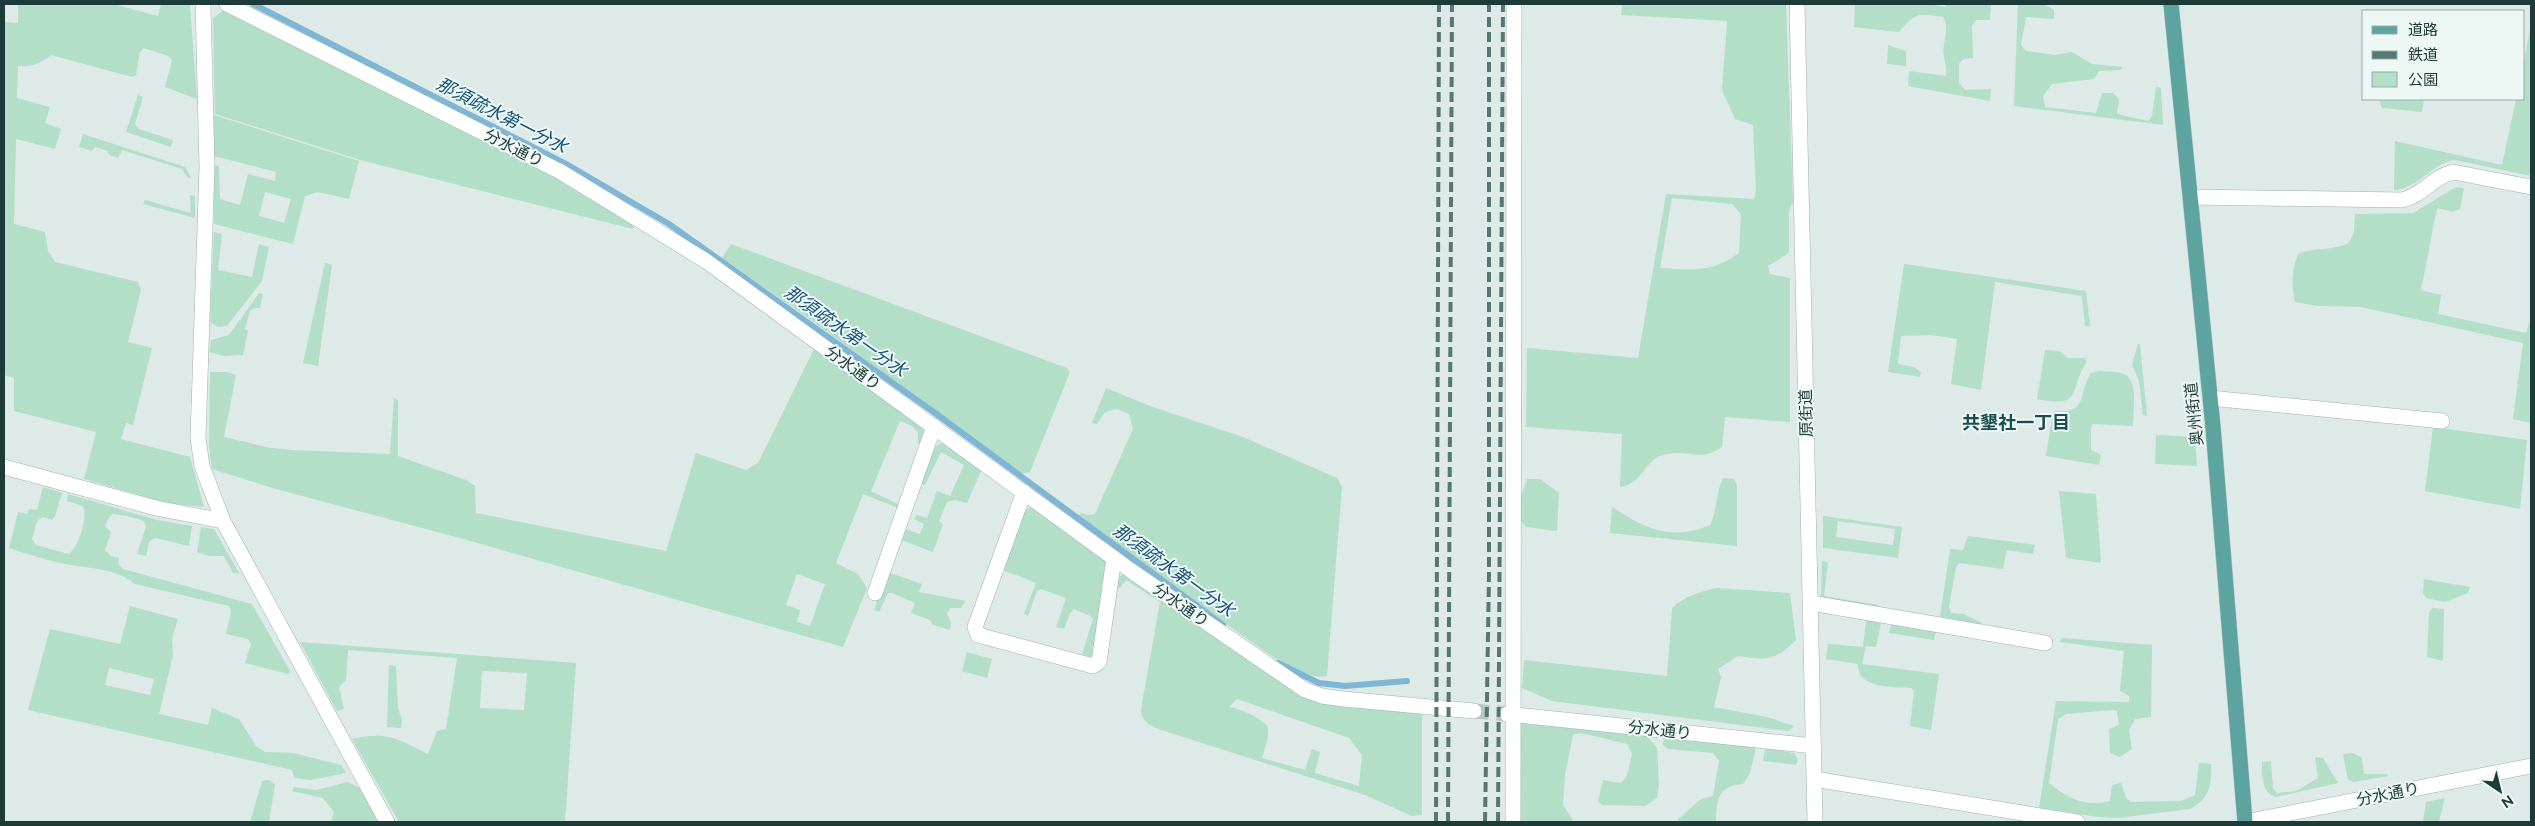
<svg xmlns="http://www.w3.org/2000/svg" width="2535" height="826" viewBox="0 0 2535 826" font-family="Raleway,'Noto Sans JP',sans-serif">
	<rect width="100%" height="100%" fill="#ddeae7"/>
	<path fill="#b3dec8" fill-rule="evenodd" d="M 18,4 L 113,4 L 158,16 L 161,4 L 190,4 L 197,99 L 165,87 L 172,60 L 168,56 L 144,48 L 140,52 L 136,75 L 132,77 L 51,55 C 40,64 32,67 18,66 L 17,98 L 50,107 L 45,123 L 61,129 L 55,149 L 16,139 L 14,224 L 45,232 L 48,251 L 55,262 L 138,282 L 141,290 L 128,342 L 152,348 L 133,425 L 126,423 L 121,439 L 190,457 L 204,507 L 166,503 L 84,479 L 96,432 L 14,411 L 14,378 L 4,375 L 4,22 L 18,23 Z
		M 1623,4 L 1786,4 L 1793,202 L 1789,210 L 1789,253 L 1768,266 L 1770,274 L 1790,278 L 1790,422 L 1725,417 L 1722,447 C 1699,463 1688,448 1663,455 C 1644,460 1643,484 1620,487 L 1622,434 L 1526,427 L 1527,348 L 1638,358 L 1666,194 L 1754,199 L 1756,191 L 1753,125 L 1735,119 L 1722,90 L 1727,21 L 1621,15 ZM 1672,198 L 1732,204 L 1741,214 L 1739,253 C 1712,273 1692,270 1660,268 Z
		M 1855,4 L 1926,4 L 1946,7 L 1946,4 L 1991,4 L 1990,20 L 1976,20 L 1972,26 L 1973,58 L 1963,59 L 1959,64 L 1959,83 L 1965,90 L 1991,89 L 1990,101 L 1908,86 L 1909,71 L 1946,76 C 1947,68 1945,64 1944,56 C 1941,43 1951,29 1943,17 C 1919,13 1915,12 1899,32 L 1854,27 Z
		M 2018,4 C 2030,4 2044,2 2054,10 L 2054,19 L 2026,17 L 2021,45 L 2026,51 L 2055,55 L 2072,52 L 2092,64 L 2123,67 L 2120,70 L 2099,71 L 2094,79 L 2052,84 L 2043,96 L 2045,107 L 2096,113 L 2102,93 L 2113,93 L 2119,99 L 2117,114 L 2148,121 L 2152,116 L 2156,87 L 2161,88 L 2163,125 L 2014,106 Z
		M 224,10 L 553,176 L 634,224 L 633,229 L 360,160 L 215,114 L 213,18 Z
		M 2531,24 L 2531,176 L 2455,160 C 2431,163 2419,189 2394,190 L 2395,141 L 2502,165 L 2516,99 L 2524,99 L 2524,61 Z
		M 1888,45 L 1906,51 L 1906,66 L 1887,64 Z
		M 138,95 L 143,97 L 135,124 L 139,129 L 173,140 L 171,147 L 126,132 Z
		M 2379,99 L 2424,99 L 2422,112 L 2382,108 Z
		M 214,115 L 359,161 L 349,199 L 318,192 L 305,196 L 293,244 L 214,224 L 214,165 L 219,166 L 220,199 L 240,205 L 248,174 L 275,181 L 276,172 L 214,156 ZM 265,192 L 291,199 L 284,223 L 259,216 Z
		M 83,134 L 185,167 L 191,178 L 188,178 L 182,169 L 122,150 L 118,158 L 109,155 L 108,151 L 95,147 L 92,151 L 79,147 Z
		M 2456,187 L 2464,188 L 2460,209 L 2453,212 L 2437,208 L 2421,290 L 2441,295 L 2438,314 L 2526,333 L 2531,317 L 2531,423 L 2513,419 L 2523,343 L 2361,307 L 2317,306 L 2295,302 C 2291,285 2292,269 2298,254 C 2315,247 2332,251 2349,243 L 2354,232 L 2355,214 L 2413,213 Z
		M 190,195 L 195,196 L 195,218 L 143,204 L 145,200 L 191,213 Z
		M 214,232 L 222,234 L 218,270 L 252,277 L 259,244 L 269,247 L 262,281 L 227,326 L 218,327 L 210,322 Z
		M 731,244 L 1067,368 L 1070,372 L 1030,472 L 1020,474 L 818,325 L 722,258 Z
		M 325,263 L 332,265 L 318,366 L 303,363 Z
		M 1904,264 L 2086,291 L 2090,326 L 2085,326 L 2082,296 L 1995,282 L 1981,390 L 1951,384 L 1957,339 L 1931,335 L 1901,336 L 1898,364 L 1914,367 L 1921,372 L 1920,377 L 1888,372 Z
		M 259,293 L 263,294 L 260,308 L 254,308 L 250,311 L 245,329 L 248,331 L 243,355 L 224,356 L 209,352 L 211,340 L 229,335 Z
		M 2138,344 L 2140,344 L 2147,416 L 2143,415 L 2139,381 L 2132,365 Z
		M 814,349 L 927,430 L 923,445 L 918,443 L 918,432 L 912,426 L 900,421 L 871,491 L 900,505 L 899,512 L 896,511 L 896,507 L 863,494 L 836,563 L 858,574 L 867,588 L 843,647 L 467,540 L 276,489 L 212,469 L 209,447 L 210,372 L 227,372 L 236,375 L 224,437 L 271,448 L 292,450 L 390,454 L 394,398 L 398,400 L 398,456 L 466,480 L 475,486 L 476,513 L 666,551 L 696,453 L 746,470 L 758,463 ZM 797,574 L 825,584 L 810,626 L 797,622 L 800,610 L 786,605 Z
		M 2045,350 L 2059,351 L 2068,358 L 2085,358 L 2087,362 C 2068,388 2085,409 2037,399 Z
		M 2100,371 C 2107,372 2117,371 2124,374 C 2139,379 2133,413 2133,426 L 2093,424 L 2091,428 L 2091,450 L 2101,455 L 2099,465 L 2046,456 L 2053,411 C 2090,414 2076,396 2091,373 Z
		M 1106,388 L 1150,406 L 1243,437 L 1337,478 L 1342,487 L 1327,676 C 1307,680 1284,663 1267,653 L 1077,517 L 1081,513 L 1088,515 L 1095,514 L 1133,429 L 1129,414 L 1117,409 L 1105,412 L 1097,424 L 1092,423 Z
		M 2433,427 L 2527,440 L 2520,509 L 2425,491 Z
		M 2156,435 L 2195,437 L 2197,466 L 2155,464 Z
		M 942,443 L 981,471 L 967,503 L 955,500 L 947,502 L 939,521 L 943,524 L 933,552 L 901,540 L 905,529 L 920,534 L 924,524 L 914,519 L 917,515 L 927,518 L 937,491 L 950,496 L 964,465 L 941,452 L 925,485 L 919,483 L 936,446 Z
		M 1723,478 L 1734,479 L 1737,485 L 1737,546 L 1610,533 L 1612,507 C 1644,528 1671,542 1710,525 C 1718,508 1715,496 1723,478 Z
		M 1527,479 L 1540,479 L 1559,493 L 1557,531 L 1526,527 L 1521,521 L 1520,499 Z
		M 43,487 L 62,493 L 55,516 L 52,520 L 43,517 L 37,521 L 32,539 L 36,545 L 69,554 C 79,547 88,517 83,506 L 67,501 L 68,494 L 157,520 L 192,526 L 189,546 L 155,538 L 149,542 L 146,556 L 137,554 L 146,527 L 144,521 L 127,516 L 112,514 L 108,519 L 105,526 L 111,532 L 105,550 L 111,556 L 119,558 L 118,564 L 123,569 L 252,604 L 290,671 L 288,674 L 245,663 L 251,644 L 248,639 L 226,634 L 231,611 L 229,606 L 135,584 C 114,567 89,569 65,564 C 46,560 27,554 9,548 L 18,512 L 27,514 L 29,509 L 37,510 Z
		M 2059,491 L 2096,494 L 2101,563 L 2066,558 Z
		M 1031,507 L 1106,561 L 1094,653 L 1090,657 L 1082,654 L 1093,619 L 1090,616 L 1074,609 L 1070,613 L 1064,629 L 1056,627 L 1066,598 L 1041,589 L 1037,591 L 1028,616 L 1024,614 L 1036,583 L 1003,570 L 1024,510 Z
		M 1823,516 L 1902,527 L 1898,558 L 1823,548 ZM 1838,521 L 1895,529 L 1893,545 L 1836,537 Z
		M 201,527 L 214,529 L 239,573 L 233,573 L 224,556 L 209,556 L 197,552 Z
		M 1968,536 L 2035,545 L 2033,554 L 2007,550 L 2003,569 L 1959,563 L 1956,567 L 1949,607 L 1951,613 L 1963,614 L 1982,623 L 1981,625 L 1940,617 L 1950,549 L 1963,550 Z
		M 1822,561 L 1828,562 L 1824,596 L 1879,605 L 1878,608 L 1821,598 Z
		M 887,572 L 922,584 L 919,592 L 966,601 L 961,608 L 950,608 L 947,613 L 951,623 L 950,630 L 933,625 L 930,620 L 911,613 L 915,603 L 892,593 L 888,593 L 879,612 L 874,610 Z
		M 1126,574 L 1299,694 L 1422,712 L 1422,815 L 1412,816 L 1365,795 L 1158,729 C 1149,724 1141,721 1141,709 L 1160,602 L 1126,580 L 1120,588 L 1116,586 L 1120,576 ZM 1237,699 L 1349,738 L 1362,755 L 1359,786 L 1315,773 L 1320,752 L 1312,749 L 1305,770 L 1262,758 L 1268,738 L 1268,727 C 1258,716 1244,710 1229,707 Z
		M 2424,579 L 2470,587 L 2468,593 L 2445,602 L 2426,598 L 2423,593 Z
		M 1716,588 L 1790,593 L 1796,640 C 1774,662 1766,660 1738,656 L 1718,669 L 1721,677 L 1714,707 L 1767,717 L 1794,726 L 1788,731 L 1552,701 L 1522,688 L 1524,660 L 1667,676 L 1672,608 C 1684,596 1700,592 1716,588 Z
		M 130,606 L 178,619 L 172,638 L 173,655 L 159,714 L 208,725 L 212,708 L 239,719 L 256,746 L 265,752 L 293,753 L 341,765 L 346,773 L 311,780 L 294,778 L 292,770 L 28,710 L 50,629 L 120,644 ZM 109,668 L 154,679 L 150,695 L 105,685 Z
		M 2433,608 L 2444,609 L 2443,661 L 2427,657 L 2429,612 Z
		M 1866,620 L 1881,623 L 1876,647 L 1866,646 L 1862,664 L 1939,674 L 1931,730 L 1910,726 L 1914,691 L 1911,688 C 1894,687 1856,689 1858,664 L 1826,659 L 1828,644 L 1863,647 Z
		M 1891,623 L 1936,631 L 1934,640 L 1889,633 Z
		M 2062,638 L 2152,645 L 2151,717 L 2135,719 L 2129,730 L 2132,749 L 2120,757 L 2110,753 L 2109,729 L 2119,725 L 2117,711 L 2113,710 L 2066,714 L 2058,719 L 2049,783 C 2066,798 2088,808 2110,801 L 2112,785 L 2121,783 L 2126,797 L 2131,802 L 2181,801 L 2195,795 L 2199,763 L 2211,764 C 2212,784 2210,799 2190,809 L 2118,818 L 2098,817 L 2039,808 L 2056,701 L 2129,702 L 2129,696 L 2120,691 L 2124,651 L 2060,642 Z
		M 300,642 L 576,663 L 565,822 L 399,822 L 352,739 C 388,731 397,739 428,754 L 437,731 L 446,729 L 457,658 L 348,650 L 346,680 L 339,687 L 344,709 L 337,711 ZM 482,671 L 527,673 L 524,710 L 480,708 Z
		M 967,652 L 992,659 L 987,678 L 962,671 Z
		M 389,665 L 396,666 L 398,709 L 402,719 L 401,728 L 387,727 Z
		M 1520,722 L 1647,736 L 1657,748 L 1659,784 L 1657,798 L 1645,806 L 1602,805 L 1598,801 L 1603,780 L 1621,783 L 1627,776 L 1632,754 L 1627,744 L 1581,733 L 1573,735 L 1565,775 L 1563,805 L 1574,822 L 1518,822 Z
		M 1666,736 L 1756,747 L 1750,773 L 1743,784 C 1716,786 1717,801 1716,822 L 1678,822 L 1678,819 L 1701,799 L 1713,796 L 1719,761 L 1713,753 L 1668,749 L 1662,744 Z
		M 1765,748 L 1794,753 L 1798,760 L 1796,765 L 1763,761 Z
		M 2353,753 L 2362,758 L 2364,774 L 2387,774 L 2388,776 L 2354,782 L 2348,780 L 2343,754 Z
		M 2315,757 L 2323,758 L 2338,783 L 2276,797 C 2261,792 2262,776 2262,762 L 2271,761 L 2273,788 L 2277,793 L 2296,791 L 2318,778 Z
		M 269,780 L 275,785 L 269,822 L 250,822 L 262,781 Z
		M 348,782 L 360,788 L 378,822 L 331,822 L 334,812 L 323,798 L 292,791 L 294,787 L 316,790 Z
		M 2445,798 L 2439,822 L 2423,822 L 2426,802 Z"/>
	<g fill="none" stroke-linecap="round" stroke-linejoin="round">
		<path stroke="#7fb5d5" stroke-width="6" d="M 253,4 L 568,165 L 669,224 L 935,413 L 1223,625
			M 1278,663 L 1319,683 L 1345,686 L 1407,681"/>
		<path stroke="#b7c7c4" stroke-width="15" stroke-dasharray="15 8" stroke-linecap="butt" d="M 1474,711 L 1507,714"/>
		<defs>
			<path id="minor" d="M 203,4 L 207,167 L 198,438 L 202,466 L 223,521 L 387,822
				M 227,4 L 561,172 L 706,261 L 1130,570 L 1305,690 L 1322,696 L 1343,699 L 1474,711
				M 1797,4 L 1815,822
				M 2190,197 L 2402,200 C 2422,196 2434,176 2453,172 L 2531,187
				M 2210,398 L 2442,421
				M 4,467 L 156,508 L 223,521
				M 1024,492 L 975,627 L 978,635 L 1093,666 L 1099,662 L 1114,558
				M 875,593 L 934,426
				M 1811,603 L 2045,643
				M 1507,714 L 1814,746
				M 1814,779 L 2077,822
				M 1513,822 L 1514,4
				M 2245,822 L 2531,766"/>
			<path id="major" d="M 2171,4 L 2213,427 L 2245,822"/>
		</defs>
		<use href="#minor" stroke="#a0b2af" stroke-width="16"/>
		<use href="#major" stroke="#bbc4c4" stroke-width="16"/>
		<use href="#minor" stroke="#fff" stroke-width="15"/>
		<use href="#major" stroke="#5da4a1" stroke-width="15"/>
		<path stroke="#577775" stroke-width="4" stroke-dasharray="10 5" stroke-linecap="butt" d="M 1436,822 L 1439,4
			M 1448,822 L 1452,4
			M 1485,822 L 1489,574 L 1489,4
			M 1498,822 L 1503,4"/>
	</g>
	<g text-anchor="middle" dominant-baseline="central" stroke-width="4" stroke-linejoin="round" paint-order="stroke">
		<g font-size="16" fill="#1d3b39" stroke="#edf7f4">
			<text transform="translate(514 148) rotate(27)">分水通り</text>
			<text transform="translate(853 368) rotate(36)">分水通り</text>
			<text transform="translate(1806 413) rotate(-91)">原街道</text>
			<text transform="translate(2194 414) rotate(-96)">奥州街道</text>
			<text transform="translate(1181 605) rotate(35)">分水通り</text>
			<text transform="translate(1660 730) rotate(6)">分水通り</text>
			<text transform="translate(2388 794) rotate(-11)">分水通り</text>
		</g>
		<g font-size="18" font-style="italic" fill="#14537b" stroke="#edf7f4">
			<text transform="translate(502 115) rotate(27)">那須疏水第一分水</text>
			<text transform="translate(846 331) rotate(35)">那須疏水第一分水</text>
			<text transform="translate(1174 570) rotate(36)">那須疏水第一分水</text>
		</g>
		<g font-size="18" font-weight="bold" fill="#184e4d" stroke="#edf7f4">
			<text x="2016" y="422">共墾社一丁目</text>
		</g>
	</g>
	<rect width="2535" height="826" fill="none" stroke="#1d3b39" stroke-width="10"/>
	<rect x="2362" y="10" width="162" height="90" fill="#edf7f4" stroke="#9aaca9"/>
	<rect x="2372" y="26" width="25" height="8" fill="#5da4a1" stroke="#9aaca9"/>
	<text x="2408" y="35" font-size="15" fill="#1d3b39">道路</text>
	<rect x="2372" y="51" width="25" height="8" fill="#577775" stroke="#9aaca9"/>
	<text x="2408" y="60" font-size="15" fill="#1d3b39">鉄道</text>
	<rect x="2372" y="72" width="25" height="15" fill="#b3dec8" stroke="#9aaca9"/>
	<text x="2408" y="85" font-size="15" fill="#1d3b39">公園</text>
	<g transform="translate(2500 791) rotate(145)" stroke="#edf7f4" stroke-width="4" paint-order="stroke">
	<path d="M0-4L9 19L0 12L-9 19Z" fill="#1d3b39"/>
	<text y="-8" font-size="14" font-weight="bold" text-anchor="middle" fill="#1d3b39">N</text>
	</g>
</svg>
